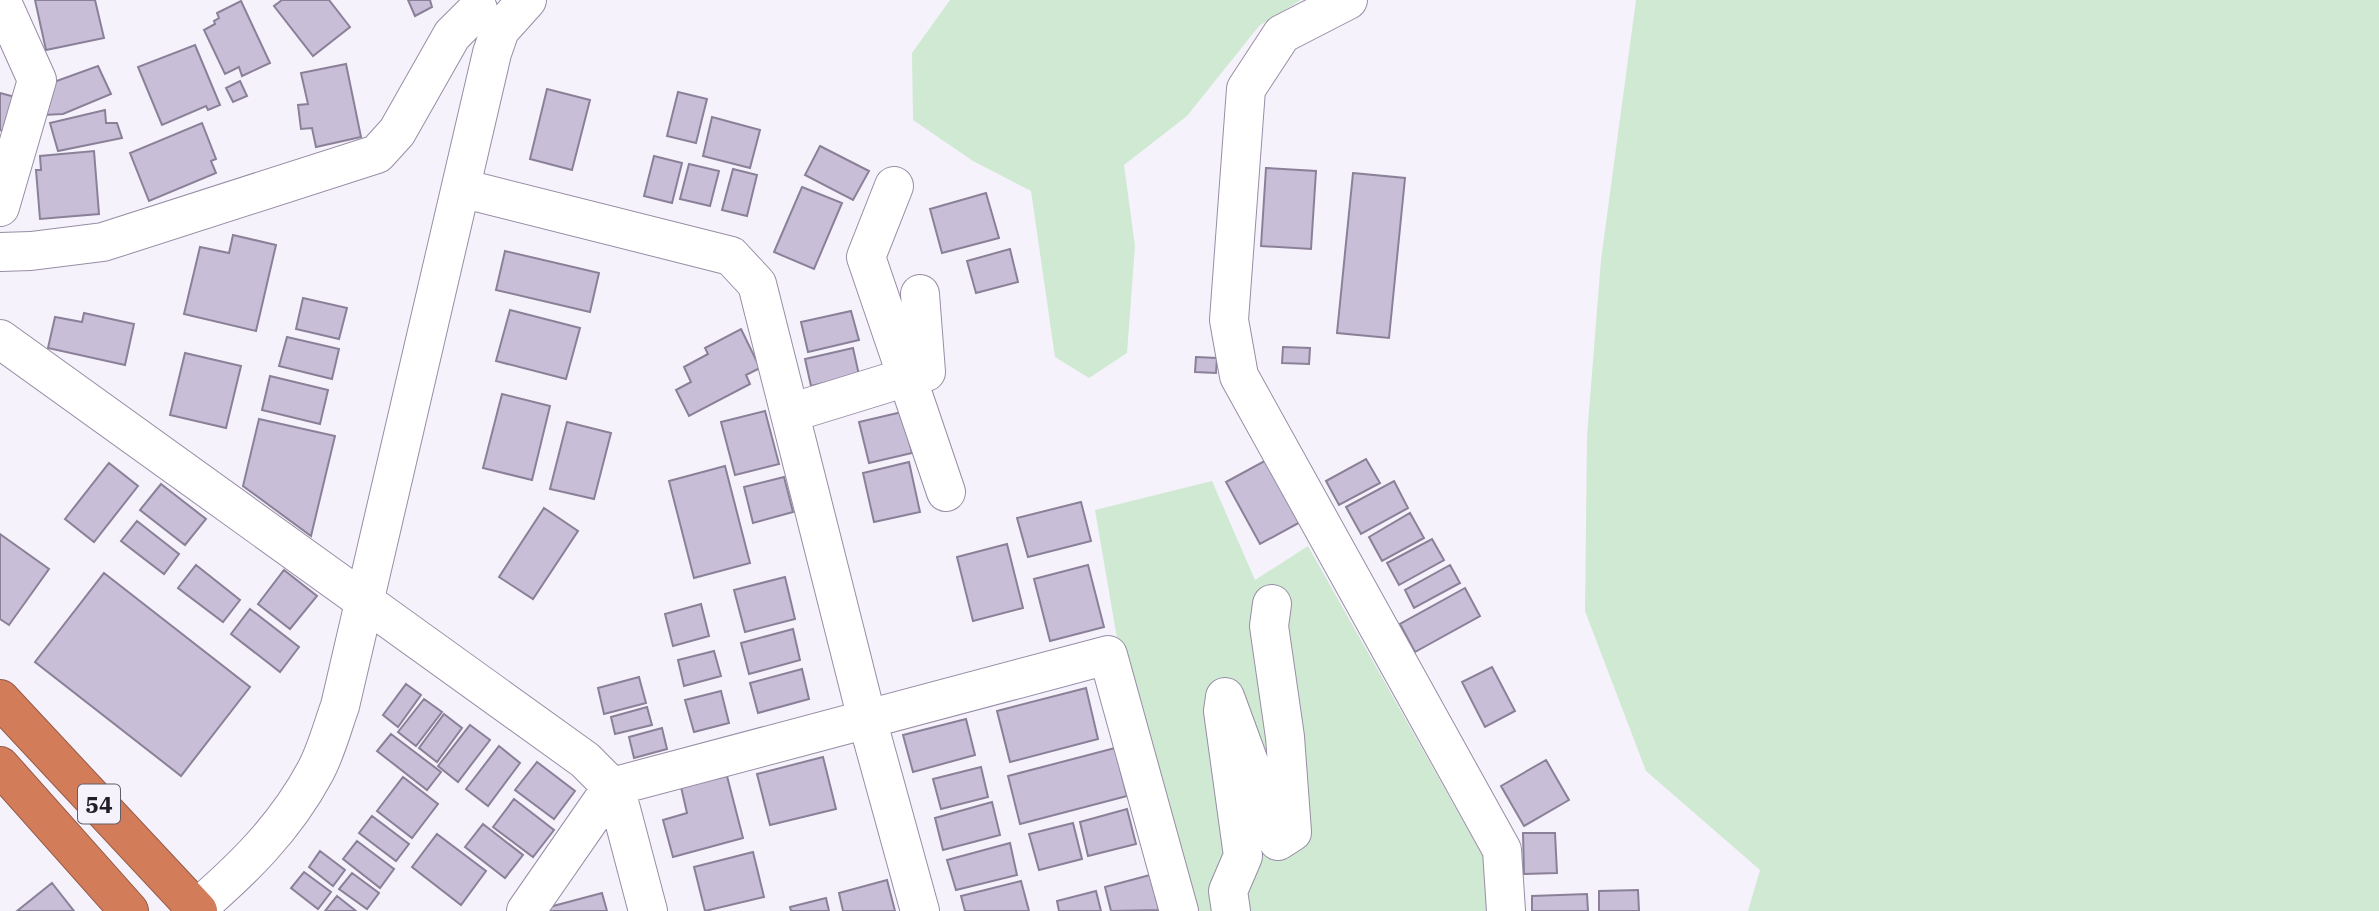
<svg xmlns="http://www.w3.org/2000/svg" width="2379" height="911" viewBox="0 0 2379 911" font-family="'IBM Plex Serif',serif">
	<rect width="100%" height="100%" fill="#f6f2fc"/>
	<path fill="#cfe9d2" d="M 950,0 L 1301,0 L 1259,26 L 1187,116 L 1124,165 L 1135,246 L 1127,353 L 1089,378 L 1055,357 L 1031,191 L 973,161 L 913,120 L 912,53 Z
		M 1636,0 L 2379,0 L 2379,911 L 1748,911 L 1760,870 L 1646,771 L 1585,611 L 1587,436 L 1601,260 Z
		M 1212,481 L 1255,580 L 1308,546 L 1487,864 L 1487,911 L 1189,911 L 1120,656 L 1095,510 Z"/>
	<path fill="#c8bed7" stroke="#8a8198" stroke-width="2" d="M 35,0 L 95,0 L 104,38 L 46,50 Z
		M 282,0 L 329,0 L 350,27 L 313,56 L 274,6 Z
		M 408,0 L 430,0 L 432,7 L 415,16 Z
		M 241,1 L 270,63 L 242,76 L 239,67 L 225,74 L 204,30 L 215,24 L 214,21 L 219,18 L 217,13 Z
		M 195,45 L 220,105 L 208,110 L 206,106 L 162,125 L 138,67 Z
		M 346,64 L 361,137 L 316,147 L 312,128 L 301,129 L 298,105 L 308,104 L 301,73 Z
		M 98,66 L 111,94 L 63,114 L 43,115 L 51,83 Z
		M 240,81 L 247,96 L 233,102 L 226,88 Z
		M 547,89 L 590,100 L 572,170 L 530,159 Z
		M 678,92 L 707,99 L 696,143 L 667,136 Z
		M 0,93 L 15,97 L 5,132 L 0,130 Z
		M 105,110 L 106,123 L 117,123 L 122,138 L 58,151 L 50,123 Z
		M 712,117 L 760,130 L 750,168 L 703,156 Z
		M 202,123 L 216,159 L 211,161 L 216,173 L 149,201 L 130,153 Z
		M 820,146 L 869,171 L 853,200 L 805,175 Z
		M 94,151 L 99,214 L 40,219 L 36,170 L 41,170 L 40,156 Z
		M 654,156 L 682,163 L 672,203 L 644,196 Z
		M 689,164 L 719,171 L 710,206 L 680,199 Z
		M 1266,168 L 1316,171 L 1311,249 L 1261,246 Z
		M 733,169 L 757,175 L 747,216 L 722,210 Z
		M 1353,173 L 1405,178 L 1389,338 L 1337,333 Z
		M 802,187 L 842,203 L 814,269 L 774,252 Z
		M 986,193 L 999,238 L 942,253 L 930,209 Z
		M 233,235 L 276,245 L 256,331 L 184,314 L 200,247 L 229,253 Z
		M 1010,249 L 1018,282 L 976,293 L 967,261 Z
		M 505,251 L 599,273 L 590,312 L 496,290 Z
		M 303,298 L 347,308 L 339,339 L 296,329 Z
		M 510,310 L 580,328 L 566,379 L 496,361 Z
		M 851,311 L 859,340 L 808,352 L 801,322 Z
		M 84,313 L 134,324 L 125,365 L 48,348 L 55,317 L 82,322 Z
		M 741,329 L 760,368 L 746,375 L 750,384 L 689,416 L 676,390 L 691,382 L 684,367 L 708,354 L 705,348 Z
		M 287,337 L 339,349 L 332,379 L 279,366 Z
		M 1283,347 L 1310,348 L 1309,364 L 1282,363 Z
		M 853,348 L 859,375 L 811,386 L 805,359 Z
		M 185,353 L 241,366 L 226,428 L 170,415 Z
		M 1196,357 L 1217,358 L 1216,373 L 1195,372 Z
		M 270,376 L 328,390 L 320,424 L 262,410 Z
		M 502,394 L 550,406 L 532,480 L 483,468 Z
		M 765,411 L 779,464 L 735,475 L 721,422 Z
		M 902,412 L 912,453 L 869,463 L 859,422 Z
		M 259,419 L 335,436 L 311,536 L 243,486 Z
		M 567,422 L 611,433 L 594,499 L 550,489 Z
		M 1270,458 L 1304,520 L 1260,544 L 1226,482 Z
		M 1366,459 L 1380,483 L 1339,505 L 1326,481 Z
		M 909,462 L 920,512 L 874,522 L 863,473 Z
		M 109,463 L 138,486 L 94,542 L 65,519 Z
		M 725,466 L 750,563 L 694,578 L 669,481 Z
		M 784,477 L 793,512 L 753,523 L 744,487 Z
		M 1394,481 L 1408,508 L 1361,534 L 1346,507 Z
		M 161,484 L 206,519 L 185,545 L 140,510 Z
		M 1081,502 L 1091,541 L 1028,557 L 1017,518 Z
		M 544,508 L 578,531 L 533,599 L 499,577 Z
		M 1410,513 L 1424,538 L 1382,561 L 1369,537 Z
		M 137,521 L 179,554 L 164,574 L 121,541 Z
		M 0,534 L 49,569 L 9,625 L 0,619 Z
		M 1432,539 L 1444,560 L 1399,585 L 1387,563 Z
		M 1007,544 L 1023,608 L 973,621 L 957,557 Z
		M 196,565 L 240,600 L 223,622 L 178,588 Z
		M 1088,565 L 1104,627 L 1050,641 L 1034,579 Z
		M 1450,565 L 1460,583 L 1414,608 L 1405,590 Z
		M 284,570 L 317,596 L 290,629 L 258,604 Z
		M 104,573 L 250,687 L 181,776 L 35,662 Z
		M 785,577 L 795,619 L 745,632 L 734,590 Z
		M 1465,588 L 1480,616 L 1415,652 L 1400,624 Z
		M 701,604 L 709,636 L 673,646 L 665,614 Z
		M 250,609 L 299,647 L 280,672 L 231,634 Z
		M 793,629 L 800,660 L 749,674 L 741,643 Z
		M 714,651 L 721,676 L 684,686 L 678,660 Z
		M 1492,667 L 1515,711 L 1485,727 L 1462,682 Z
		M 802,669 L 809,699 L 758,713 L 750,683 Z
		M 639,677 L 646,703 L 604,714 L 598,688 Z
		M 406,684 L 421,695 L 398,727 L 383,715 Z
		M 1086,688 L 1098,739 L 1010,762 L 997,711 Z
		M 721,691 L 729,723 L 694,732 L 685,700 Z
		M 424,699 L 442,712 L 416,746 L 398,732 Z
		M 647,707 L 652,725 L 615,734 L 611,717 Z
		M 444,714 L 462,728 L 437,762 L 419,748 Z
		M 966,719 L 975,755 L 913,772 L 903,735 Z
		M 470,725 L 490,740 L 458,782 L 438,766 Z
		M 662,728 L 667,749 L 634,758 L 629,737 Z
		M 391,734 L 441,772 L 427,790 L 377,751 Z
		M 499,746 L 520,763 L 488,806 L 466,789 Z
		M 1115,748 L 1127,796 L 1020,824 L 1008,776 Z
		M 823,757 L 836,809 L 770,825 L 757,774 Z
		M 1546,760 L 1569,800 L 1524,826 L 1501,786 Z
		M 537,762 L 575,791 L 554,819 L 515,790 Z
		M 981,767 L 988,797 L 941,809 L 933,779 Z
		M 727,776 L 743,838 L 673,857 L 663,820 L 687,813 L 681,787 Z
		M 403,777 L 438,804 L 412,838 L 377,811 Z
		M 514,799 L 554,830 L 533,857 L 493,827 Z
		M 992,802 L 1000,835 L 943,850 L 935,818 Z
		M 1127,809 L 1136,844 L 1088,856 L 1080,822 Z
		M 372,816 L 409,844 L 396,861 L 359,833 Z
		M 1073,823 L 1082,859 L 1039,870 L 1029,834 Z
		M 483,824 L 523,855 L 505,878 L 465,847 Z
		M 1523,833 L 1555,833 L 1557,873 L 1524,874 Z
		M 437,834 L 486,871 L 461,905 L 412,867 Z
		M 357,841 L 394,869 L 380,888 L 343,859 Z
		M 1010,843 L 1017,875 L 956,890 L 947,860 Z
		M 320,851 L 345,870 L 333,886 L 309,867 Z
		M 753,852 L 764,897 L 705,911 L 694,867 Z
		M 304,872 L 331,892 L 318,909 L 291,888 Z
		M 352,873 L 379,893 L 367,909 L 339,889 Z
		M 1150,875 L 1159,910 L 1111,911 L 1105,887 Z
		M 887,880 L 895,911 L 843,911 L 839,893 Z
		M 1021,881 L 1029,911 L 965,911 L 961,896 Z
		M 52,883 L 74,911 L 17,911 Z
		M 1638,890 L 1639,911 L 1599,911 L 1599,891 Z
		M 1096,891 L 1101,911 L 1059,911 L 1057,901 Z
		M 602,893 L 607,911 L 543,911 L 542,909 Z
		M 1587,894 L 1588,911 L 1532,911 L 1532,896 Z
		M 337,896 L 356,911 L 325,911 Z
		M 826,898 L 829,911 L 791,911 L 790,907 Z"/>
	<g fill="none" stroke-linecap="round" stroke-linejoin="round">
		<defs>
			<path id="minor" d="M 1348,0 L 1282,34 L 1246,89 L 1229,320 L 1239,376 L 1502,850 L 1506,911
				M 461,188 L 731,256 L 757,284 L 867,719 L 920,911
				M 0,207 L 37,80 L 1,0
				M 0,252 L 31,251 L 103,242 L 377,154 L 397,132 L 452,35 L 478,9
				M 920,294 L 926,372 L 907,377 L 946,492
				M 0,339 L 585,760 L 612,787 L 621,809 L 648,911
				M 790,413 L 907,377 L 866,257 L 894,186
				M 194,911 C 242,870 285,828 315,772 C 326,752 332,728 340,706 L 492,53 L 500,30 L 527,0
				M 526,911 L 612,787 L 1108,655 L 1179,911
				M 1231,911 L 1228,891 L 1243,856 L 1223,711 L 1225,697 L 1278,841 L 1292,832 L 1285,737 L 1269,626 L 1272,604"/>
			<path id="highway" d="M 0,699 L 198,911
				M 0,766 L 129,911"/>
		</defs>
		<use href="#minor" stroke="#978da5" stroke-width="40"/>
		<use href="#highway" stroke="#945b48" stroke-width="40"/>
		<use href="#minor" stroke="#fff" stroke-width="38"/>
		<use href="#highway" stroke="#d27c59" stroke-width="38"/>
	</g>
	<g text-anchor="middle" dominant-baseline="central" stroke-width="6" stroke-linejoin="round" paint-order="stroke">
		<rect fill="#f6f2fc" stroke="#625e67" stroke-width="2" x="78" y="784.5" width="42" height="39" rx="5"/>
		<g font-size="23" font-weight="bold" fill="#221e27">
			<text x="99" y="804">54</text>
		</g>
	</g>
</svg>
